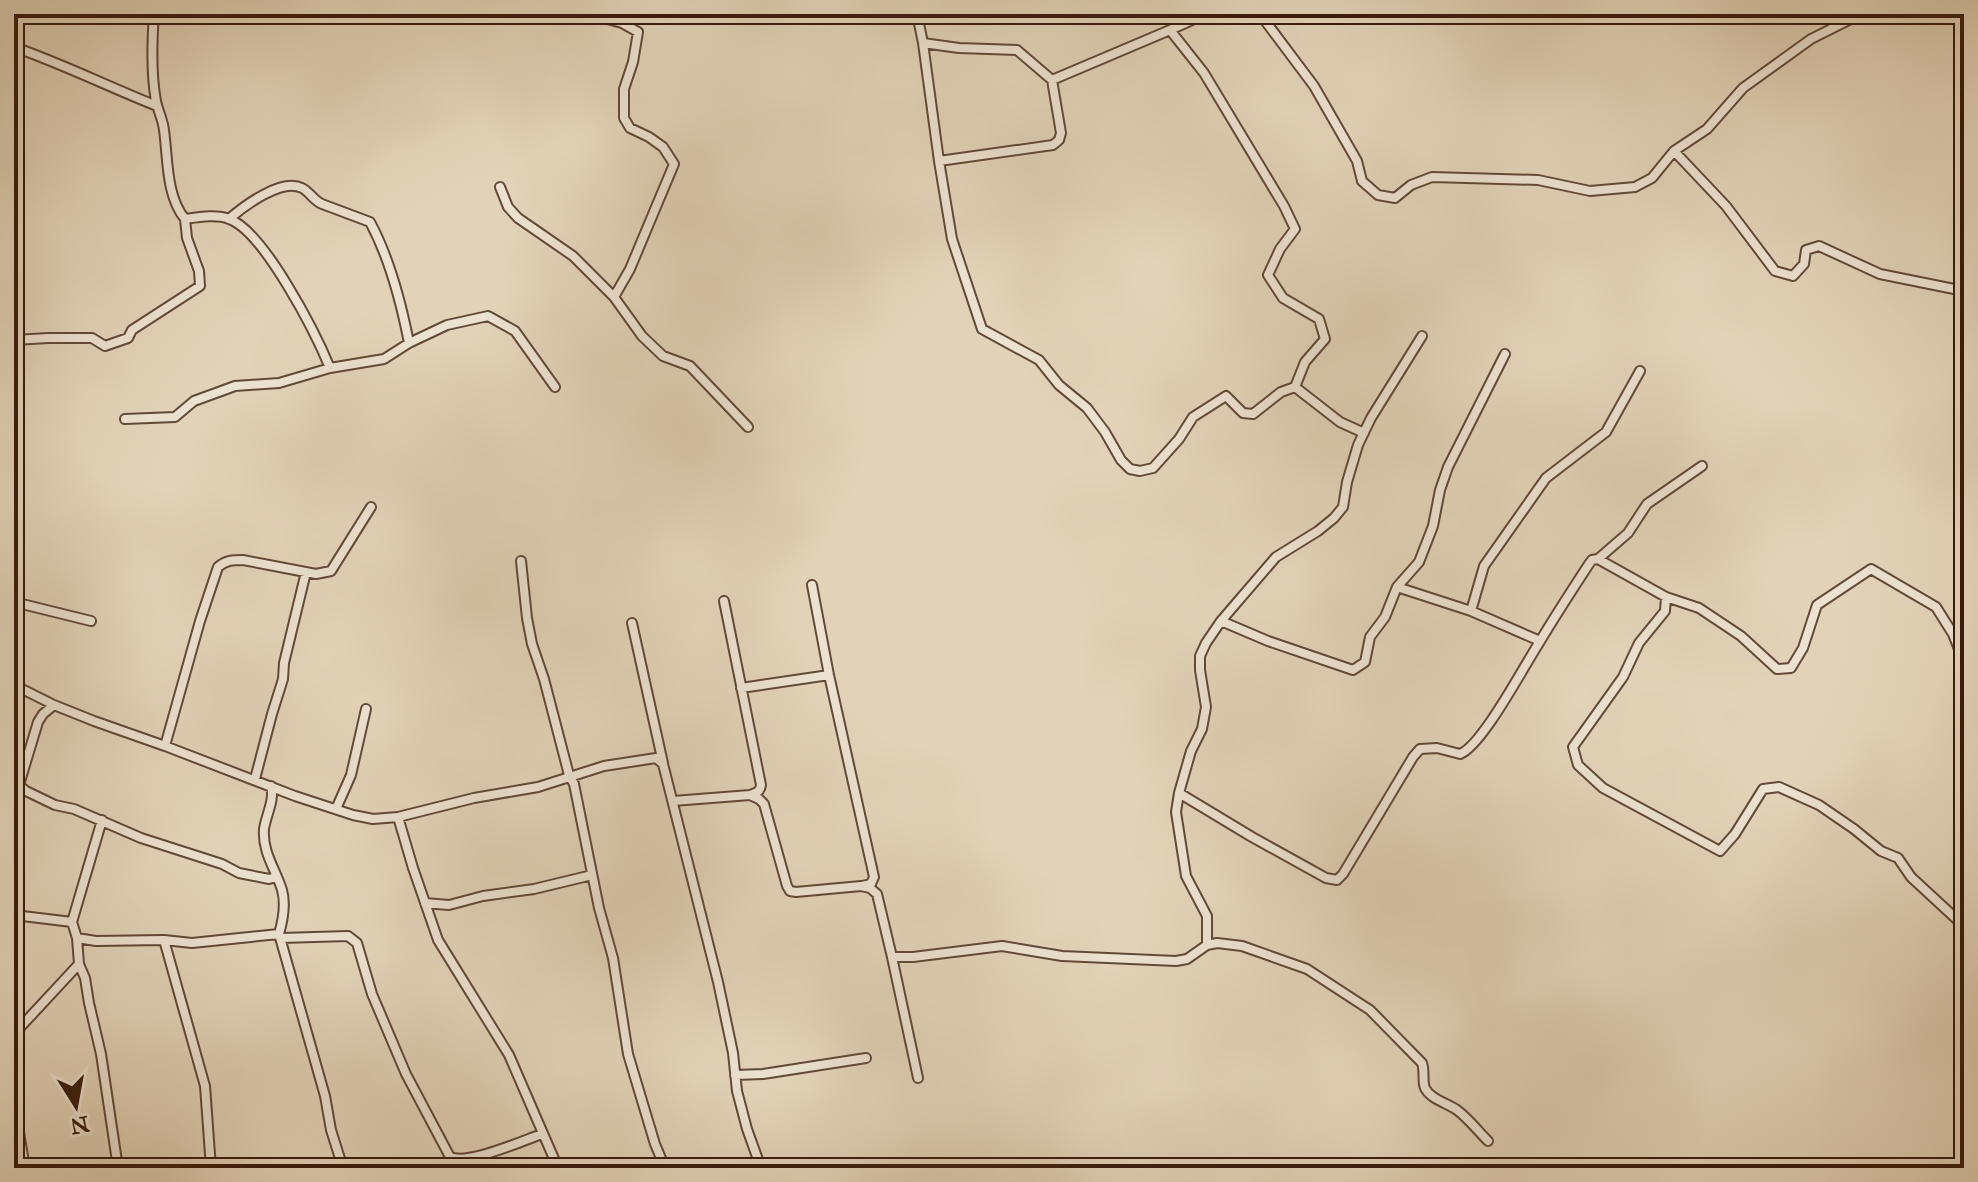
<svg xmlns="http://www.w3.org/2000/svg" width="1978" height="1182" viewBox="0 0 1978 1182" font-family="'IM FELL Great Primer',serif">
	<rect width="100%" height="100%" fill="#e2d3b8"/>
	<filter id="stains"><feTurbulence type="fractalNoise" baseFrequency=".0025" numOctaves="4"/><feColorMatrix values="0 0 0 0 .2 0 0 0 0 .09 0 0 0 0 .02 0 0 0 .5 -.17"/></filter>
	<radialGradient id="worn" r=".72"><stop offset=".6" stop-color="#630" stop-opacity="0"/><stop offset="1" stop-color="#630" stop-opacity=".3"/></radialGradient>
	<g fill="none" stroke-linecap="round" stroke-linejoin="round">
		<defs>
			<path id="street" d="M 589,14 L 622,23 L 635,14
				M 917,14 L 923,43 L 959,48 L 1017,50 L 1052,80 L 1170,30 L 1192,20 L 1196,14
				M 1260,14 L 1314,86 L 1357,161 L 1362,181 L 1378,195 L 1395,198 L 1411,185 L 1432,177 L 1538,180 L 1590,191 L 1635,187 L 1652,178 L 1674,151 L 1707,129 L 1743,88 L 1811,39 L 1853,18 L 1856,14
				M 1170,30 L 1204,73 L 1284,206 L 1295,229 L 1280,249 L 1268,275 L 1283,298 L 1319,319 L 1325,339 L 1305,362 L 1295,387
				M 923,43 L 939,161 L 952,239 L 982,329 L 1039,360 L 1059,385 L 1087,408 L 1105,432 L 1121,460 L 1130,469 L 1140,471 L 1153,468 L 1179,439 L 1193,417 L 1226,396 L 1243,413 L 1253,414 L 1281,392 L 1295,387 L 1340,422 L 1364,433
				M 14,47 C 63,64 109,87 157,106
				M 1674,151 L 1726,206 L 1775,271 L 1793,276 L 1804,264 L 1806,250 L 1819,246 L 1880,274 L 1964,291
				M 939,161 L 1053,145 L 1059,140 L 1061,133 L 1052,80
				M 500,187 L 508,207 L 518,218 L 573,256 L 614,297 L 630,269 L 674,164 L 663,147 L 649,137 L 630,128 L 624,118 L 624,89 L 633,62 L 638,32 L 622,23
				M 229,219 C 245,205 282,178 302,188 C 310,192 314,201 322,204 C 338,210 354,216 370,222 C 390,259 401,302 409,343
				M 614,297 L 642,336 L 663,356 L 690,366 L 748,427
				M 14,340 L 48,338 L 92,338 L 105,346 L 128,338 L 132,330 L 200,286 L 199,271 L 187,238 L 185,219
				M 330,368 L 384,359 L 409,343 L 447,325 L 488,316 L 515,331 L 555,387
				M 125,419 L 175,417 L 194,401 L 235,386 L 279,383 L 330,368 C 316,334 264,231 229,219 C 217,214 199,217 185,219 C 166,196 168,159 164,130 C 163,120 158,111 156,101 C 151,74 152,41 154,14
				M 1598,559 L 1628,533 L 1647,504 L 1702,466
				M 521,561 L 527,618 L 532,644 L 544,679 L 569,775 L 574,784 L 599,908 L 613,958 L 628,1054 L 655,1144 L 665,1168
				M 812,585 L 829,675 L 874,877 L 871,884 L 862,886
				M 1397,587 L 1471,611 L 1540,641
				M 1666,597 L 1699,608 L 1741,636 L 1777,669 L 1791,668 L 1803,648 L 1817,605 L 1871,569 L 1936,607 L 1953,634 L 1964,662
				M 14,602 L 91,621
				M 1471,611 L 1484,566 L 1546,478 L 1606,432 L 1640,371
				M 1221,621 L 1268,641 L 1353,670 L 1365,662 L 1370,637 L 1385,617 L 1397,587 L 1419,562 L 1433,526 L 1440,490 L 1448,467 L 1505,354
				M 632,623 L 663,763
				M 14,685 L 54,705 L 94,721 L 165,746 L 295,796 L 353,815 L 373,819 L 398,817 L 474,798 L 538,787 L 604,766 L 656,758 L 663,764 L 718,982 L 733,1053 L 737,1091 L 747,1129 L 761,1168
				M 741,688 L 829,675
				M 54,705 L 43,714 L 38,722 L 19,785 L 26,791 L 55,805 L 74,809 L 141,838 L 222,864 L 239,873 L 269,879 L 276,877
				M 165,746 L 200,621 L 218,567 C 226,560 233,560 243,560 L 316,574 L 331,571 L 371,507
				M 255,779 L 272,714 L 283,679 L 284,663 L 306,572
				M 271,786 C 275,800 266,815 264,829 C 262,852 276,870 282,890 C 286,904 283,920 279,934 L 325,1096 L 331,1130 L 343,1168
				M 1179,793 L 1252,837 L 1326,878 L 1337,880 L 1343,874 L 1413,757 L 1420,749 L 1437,748 L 1460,754 C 1482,746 1524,666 1539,643 C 1555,616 1572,590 1589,564 L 1592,560 L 1598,559 L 1666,597 L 1665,611 L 1639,643 L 1623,677 L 1573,747 L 1578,765 L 1603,788 L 1720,851 L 1735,834 L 1763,789 L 1779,787 L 1819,805 L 1854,829 L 1881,851 L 1898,858 L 1911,877 L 1964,926
				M 750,795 L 759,799 L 764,804 L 787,886 L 790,891 L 796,892 L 861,886 L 870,888 L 877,894 L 892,957 L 918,1078
				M 673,801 L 750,795 C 756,793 760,792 761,785 L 724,601
				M 336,809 L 351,775 L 366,709
				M 398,817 L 413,868 L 438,940 L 509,1055 L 558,1168
				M 102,820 L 72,922 L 77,938 L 79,964 L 85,978 L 89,1003 L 101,1054 L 118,1168
				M 14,871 L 19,784
				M 425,903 L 449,905 L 483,896 L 534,889 L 592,875
				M 14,915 L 72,922
				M 77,938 L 96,941 L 164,940 L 192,943 L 279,934
				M 281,938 L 348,936 L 357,943 L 372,994 L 406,1074 L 450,1157 C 468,1165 522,1141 542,1134
				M 164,940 L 205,1086 L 211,1168
				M 1207,945 L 1207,916 L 1186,876 L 1176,812 L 1179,793 L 1191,751 L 1202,729 L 1206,707 L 1200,670 L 1200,656 L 1206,643 L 1221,621 L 1276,557 L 1318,531 L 1334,518 L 1343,507 L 1347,482 L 1358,445 L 1371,418 L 1422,336
				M 892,957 L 913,957 L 1002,946 L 1062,956 L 1176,961 L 1187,959 L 1207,945 L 1217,943 L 1242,946 L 1307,969 L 1370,1010 L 1422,1063 C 1425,1071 1422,1081 1425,1088 C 1430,1099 1447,1103 1457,1110 C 1468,1118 1478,1131 1488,1141
				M 14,1034 L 79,964
				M 735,1075 L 763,1074 L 866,1058
				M 14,1103 L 25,1168
				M 860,1168 L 893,1163"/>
		</defs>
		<use href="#street" stroke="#624938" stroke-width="12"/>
		<use href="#street" stroke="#ece2d1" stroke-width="8"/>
	</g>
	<rect width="1978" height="1182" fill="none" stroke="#e2d3b8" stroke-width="48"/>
	<rect x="16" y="16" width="1946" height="1150" fill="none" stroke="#381b0d" stroke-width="4"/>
	<rect x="24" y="24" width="1930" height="1134" fill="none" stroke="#381b0d" stroke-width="2"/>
	<g transform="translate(76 1106) rotate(169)" stroke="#ece2d1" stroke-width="6" paint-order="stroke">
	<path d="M0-6L14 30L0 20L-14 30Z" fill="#381b0d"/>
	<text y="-12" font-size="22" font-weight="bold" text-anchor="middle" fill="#381b0d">N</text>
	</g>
	<rect width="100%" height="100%" filter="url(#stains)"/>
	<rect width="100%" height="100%" fill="url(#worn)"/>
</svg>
